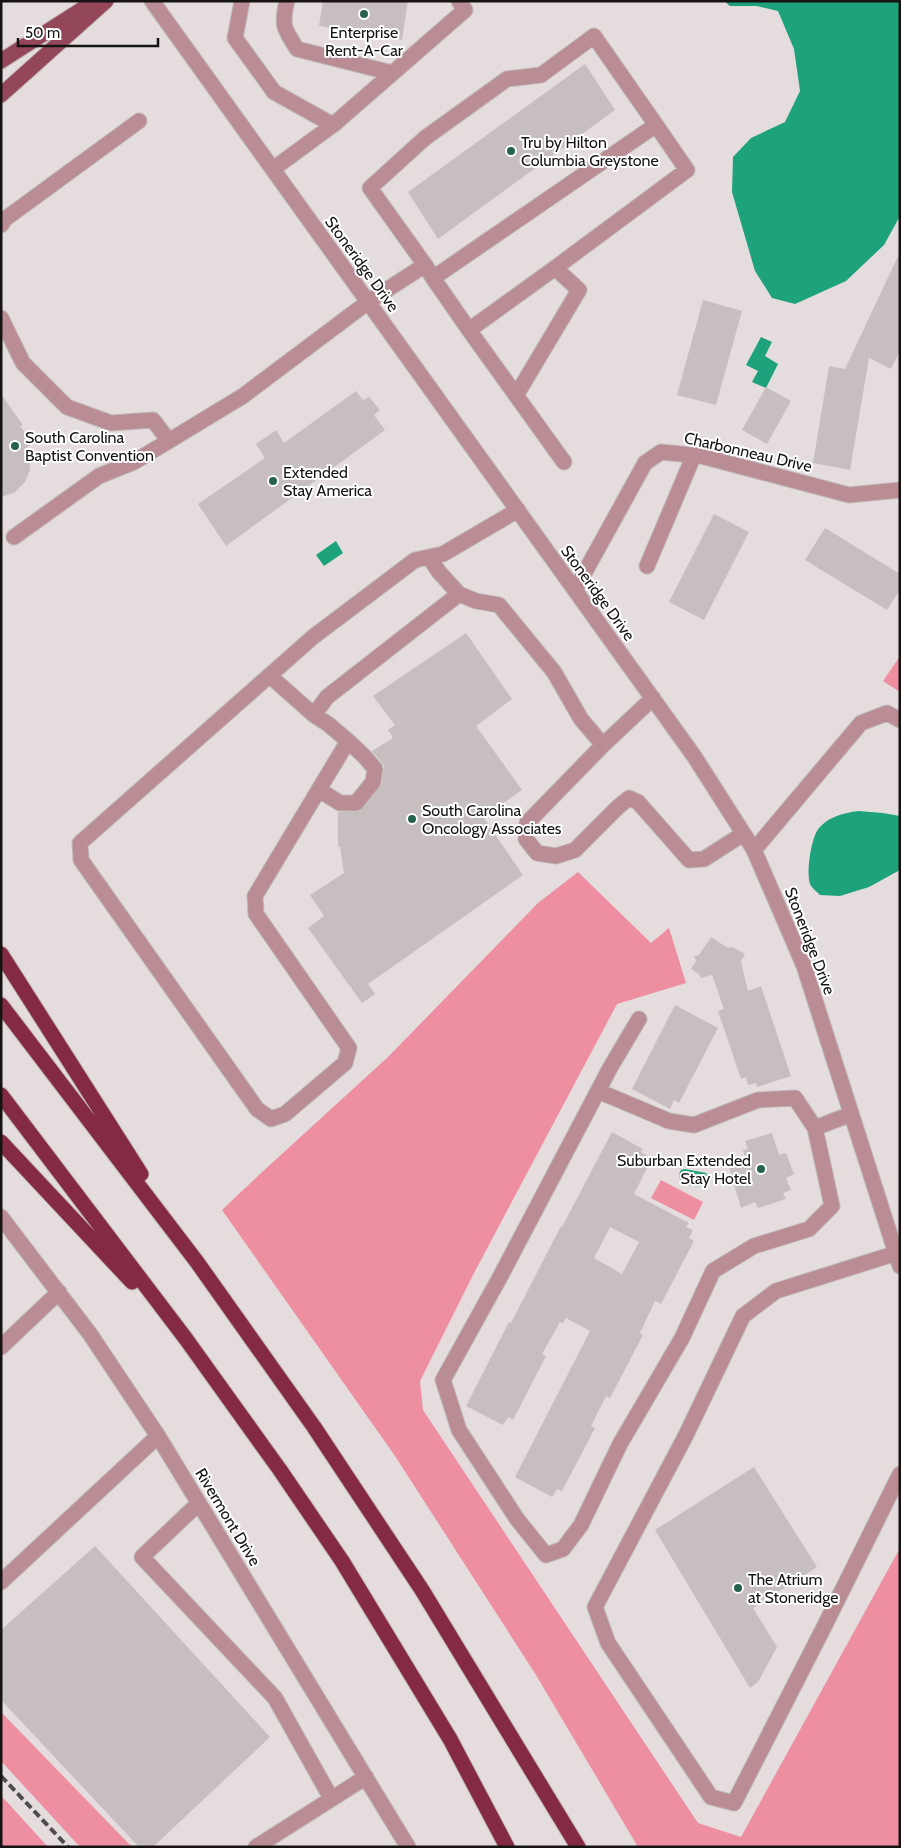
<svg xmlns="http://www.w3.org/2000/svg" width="901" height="1848" viewBox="0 0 901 1848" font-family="Cabin,sans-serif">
	<rect width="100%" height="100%" fill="#e5dcde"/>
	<path fill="#ed8fa1" d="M 900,656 L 900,692 L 883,681 Z
		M 578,872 L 651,943 L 669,928 L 686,983 L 617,1004 L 474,1273 L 420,1381 L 423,1410 L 698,1823 L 741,1837 L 900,1548 L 900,1847 L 638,1847 L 536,1675 L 395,1456 L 222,1210 L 260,1174 L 388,1057 L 538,903 Z
		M 661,1180 L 703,1202 L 694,1220 L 651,1198 Z
		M 1,1712 L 132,1847 L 80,1847 L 1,1761 Z
		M 1,1796 L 8,1803 L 48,1847 L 1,1847 Z"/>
	<path fill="#1ea27b" d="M 724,1 L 900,1 L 900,216 L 884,245 L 846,281 L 795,304 L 772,298 L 755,271 L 732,192 L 733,157 L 751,138 L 785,122 L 800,91 L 794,49 L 778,11 L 757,6 L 730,6 Z
		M 761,337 L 772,342 L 765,356 L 778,364 L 766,388 L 752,382 L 758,371 L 746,365 Z
		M 336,541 L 343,553 L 324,566 L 316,555 Z
		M 858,811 L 883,813 L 900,816 L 900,870 L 869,887 L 840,896 L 820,895 C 817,892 812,888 810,884 C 806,872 811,841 817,831 C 826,817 844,813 858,811 Z
		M 685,1169 L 706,1173 L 709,1178 L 708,1183 C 698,1191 672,1184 681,1170 Z"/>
	<path fill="#c7bebf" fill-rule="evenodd" d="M 323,1 L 408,1 L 402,40 L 319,26 Z
		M 585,64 L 615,110 L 438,239 L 408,192 Z
		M 900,252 L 900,351 L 891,369 L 869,358 L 850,470 L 813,463 L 829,366 L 845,369 Z
		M 703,300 L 742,311 L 716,405 L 677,395 Z
		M 766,387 L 791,401 L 767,444 L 742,430 Z
		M 356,391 L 363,400 L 369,397 L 380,410 L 374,415 L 385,430 L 226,546 L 198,504 L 265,458 L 256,444 L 276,430 L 284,443 Z
		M 1,394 L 23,425 L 20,426 L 33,443 L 25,449 L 30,458 L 30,470 L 25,482 L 14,493 L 1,497 Z
		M 714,514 L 749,532 L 704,620 L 669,602 Z
		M 825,528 L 900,574 L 900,590 L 887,610 L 805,560 Z
		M 466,633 L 512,699 L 476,726 L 522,790 L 483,817 L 523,875 L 368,984 L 375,994 L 362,1003 L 308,928 L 324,916 L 310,895 L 344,873 L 340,847 L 338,847 L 338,812 L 360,811 L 382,784 L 384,766 L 372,751 L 393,738 L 388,730 L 395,725 L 373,696 Z
		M 711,937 L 728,948 L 732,947 L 745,954 L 741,962 L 748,991 L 761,986 L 791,1076 L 757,1087 L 756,1083 L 748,1085 L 746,1077 L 741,1079 L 718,1011 L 724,1009 L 712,975 L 701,978 L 699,974 L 691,969 L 696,961 L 694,956 L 699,955 Z
		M 675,1005 L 718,1028 L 679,1103 L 674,1100 L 670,1109 L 632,1089 Z
		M 612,1132 L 643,1149 L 641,1152 L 648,1156 L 644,1164 L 648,1166 L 634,1194 L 689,1223 L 686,1227 L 693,1230 L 689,1238 L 694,1241 L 661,1304 L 655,1301 L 640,1333 L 643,1335 L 610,1398 L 606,1396 L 591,1426 L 595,1428 L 562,1491 L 557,1489 L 552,1497 L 515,1477 L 590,1331 L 566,1318 L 563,1323 L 560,1322 L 542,1354 L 546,1356 L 513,1420 L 508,1417 L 503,1425 L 466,1406 L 509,1322 L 511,1323 L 561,1226 L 562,1227 ZM 610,1227 L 639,1242 L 622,1274 L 594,1258 Z
		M 772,1133 L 779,1155 L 786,1153 L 794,1174 L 786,1178 L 791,1190 L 783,1193 L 786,1199 L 758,1208 L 755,1202 L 741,1208 L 728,1164 L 745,1157 L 743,1150 L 748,1149 L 745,1141 Z
		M 754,1467 L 817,1567 L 753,1608 L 777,1647 L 758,1682 L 750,1688 L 655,1530 Z
		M 95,1546 L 270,1737 L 153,1847 L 139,1847 L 1,1700 L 1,1630 Z"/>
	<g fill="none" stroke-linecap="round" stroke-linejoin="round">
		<defs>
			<path id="minor" d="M 152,1 L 694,756 L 754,850 L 804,966 L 900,1266
				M 242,1 L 235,38 L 274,92 L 333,125 L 273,169
				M 287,1 C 281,25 284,29 297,49 L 392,73
				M 333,125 L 465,10 L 459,1
				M 1,225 L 5,219 L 139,121
				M 555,268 L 687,170 L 656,125
				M 433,278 L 469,330 L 564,462
				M 1,318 L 23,363 L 67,407 L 111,423 L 153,420 L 169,441
				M 469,330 L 555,268 L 579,290 L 517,394
				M 14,537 L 99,476 L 134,462 L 243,396 L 368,302 L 425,265 L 433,278 L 656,125 L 594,36 L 541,75 L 507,79 L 425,138 L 370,188 L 425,265
				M 429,557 L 439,572 L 459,594 L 476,601 L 499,605 L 554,672 L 581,719 L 603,745
				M 647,566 L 694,455
				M 575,590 L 645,463 L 661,452 L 701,456 L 849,495 L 900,490
				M 459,594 L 327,697 L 314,715 L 328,724 L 348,741 L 255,896 L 256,914 L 349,1048 L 345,1063 L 285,1114 L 271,1119 L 257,1109 L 81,860 L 80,843 L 313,637 L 415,560 L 443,554 L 518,510
				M 270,676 L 314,715
				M 653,698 L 603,745 L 527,823 L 526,839 L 537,853 L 556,856 L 575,850 L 618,807 L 629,798 L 638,802 L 689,860 L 704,859 L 743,834
				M 319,790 L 340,803 L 356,803 L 373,782 L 375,769 L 365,757 L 348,741
				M 754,850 L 861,723 L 887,713 L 900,720
				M 639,1019 L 610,1068 L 499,1279 L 443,1380 L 459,1430 L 517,1519 L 546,1555 L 563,1549 L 581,1525 L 620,1444 L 682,1338 L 713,1271 L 754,1246 L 809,1229 L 832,1206 L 815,1128 L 851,1114
				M 598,1091 L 669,1121 L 694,1125 L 758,1100 L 795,1098 L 815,1128
				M 1,1217 L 90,1334 L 158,1436 L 408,1847
				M 900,1252 L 776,1291 L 743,1316 L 686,1435 L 595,1607 L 608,1643 L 711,1797 L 734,1803 L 823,1629 L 900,1474
				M 1,1347 L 59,1292
				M 199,1503 L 142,1557 L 275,1698 L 331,1798
				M 1,1582 L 158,1436
				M 256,1847 L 366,1777"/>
			<path id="major" d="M 1,61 L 95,1
				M 1,95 L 106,1"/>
			<path id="highway" d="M 1,954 L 141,1174
				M 1,1005 L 197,1262 L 314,1427 L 422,1590 L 578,1847
				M 1,1095 L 186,1339 L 280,1470 L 342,1561 L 450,1739 L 507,1847
				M 1,1142 L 132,1282"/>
		</defs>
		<use href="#minor" stroke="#c0b8b9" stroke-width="17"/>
		<use href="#major" stroke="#c0b8b9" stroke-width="17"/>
		<use href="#highway" stroke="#c0b8b9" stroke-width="17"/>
		<use href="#minor" stroke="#ba8d94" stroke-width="15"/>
		<use href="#major" stroke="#944758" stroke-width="15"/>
		<use href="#highway" stroke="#842a42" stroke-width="15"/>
		<path stroke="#504c4c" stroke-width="4" stroke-dasharray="8 4" stroke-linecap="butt" d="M 1,1776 L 68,1847"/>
	</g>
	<g fill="#26624d" stroke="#fff" stroke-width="2">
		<circle cx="364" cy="14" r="5"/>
		<circle cx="511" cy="151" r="5"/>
		<circle cx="15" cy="446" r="5"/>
		<circle cx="273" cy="481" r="5"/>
		<circle cx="412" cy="819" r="5"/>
		<circle cx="761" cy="1169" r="5"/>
		<circle cx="738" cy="1588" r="5"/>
	</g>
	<g text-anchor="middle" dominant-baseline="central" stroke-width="4" stroke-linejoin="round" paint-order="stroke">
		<g font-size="16" fill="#161313" stroke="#fff" text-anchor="start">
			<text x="364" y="32" text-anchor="middle">Enterprise<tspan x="364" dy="18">Rent-A-Car</tspan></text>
			<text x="521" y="142">Tru by Hilton<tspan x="521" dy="18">Columbia Greystone</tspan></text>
			<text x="25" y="437">South Carolina<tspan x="25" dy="18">Baptist Convention</tspan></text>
			<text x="283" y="472">Extended<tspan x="283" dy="18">Stay America</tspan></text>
			<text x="422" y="810">South Carolina<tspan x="422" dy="18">Oncology Associates</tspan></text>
			<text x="751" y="1160" text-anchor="end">Suburban Extended<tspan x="751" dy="18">Stay Hotel</tspan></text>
			<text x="748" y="1579">The Atrium<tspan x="748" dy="18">at Stoneridge</tspan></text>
		</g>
		<g font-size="16" fill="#161313" stroke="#fff">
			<text transform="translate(362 264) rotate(54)">Stoneridge Drive</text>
			<text transform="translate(748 452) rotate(13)">Charbonneau Drive</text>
			<text transform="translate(598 593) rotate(54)">Stoneridge Drive</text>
			<text transform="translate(810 941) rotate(69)">Stoneridge Drive</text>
			<text transform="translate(228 1517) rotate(59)">Rivermont Drive</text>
		</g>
	</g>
	<rect width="901" height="1848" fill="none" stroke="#161313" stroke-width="5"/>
	<path d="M18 38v8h140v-8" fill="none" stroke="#161313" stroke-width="2.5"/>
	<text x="25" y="38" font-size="15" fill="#161313" stroke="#ffffff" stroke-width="4" paint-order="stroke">50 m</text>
</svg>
